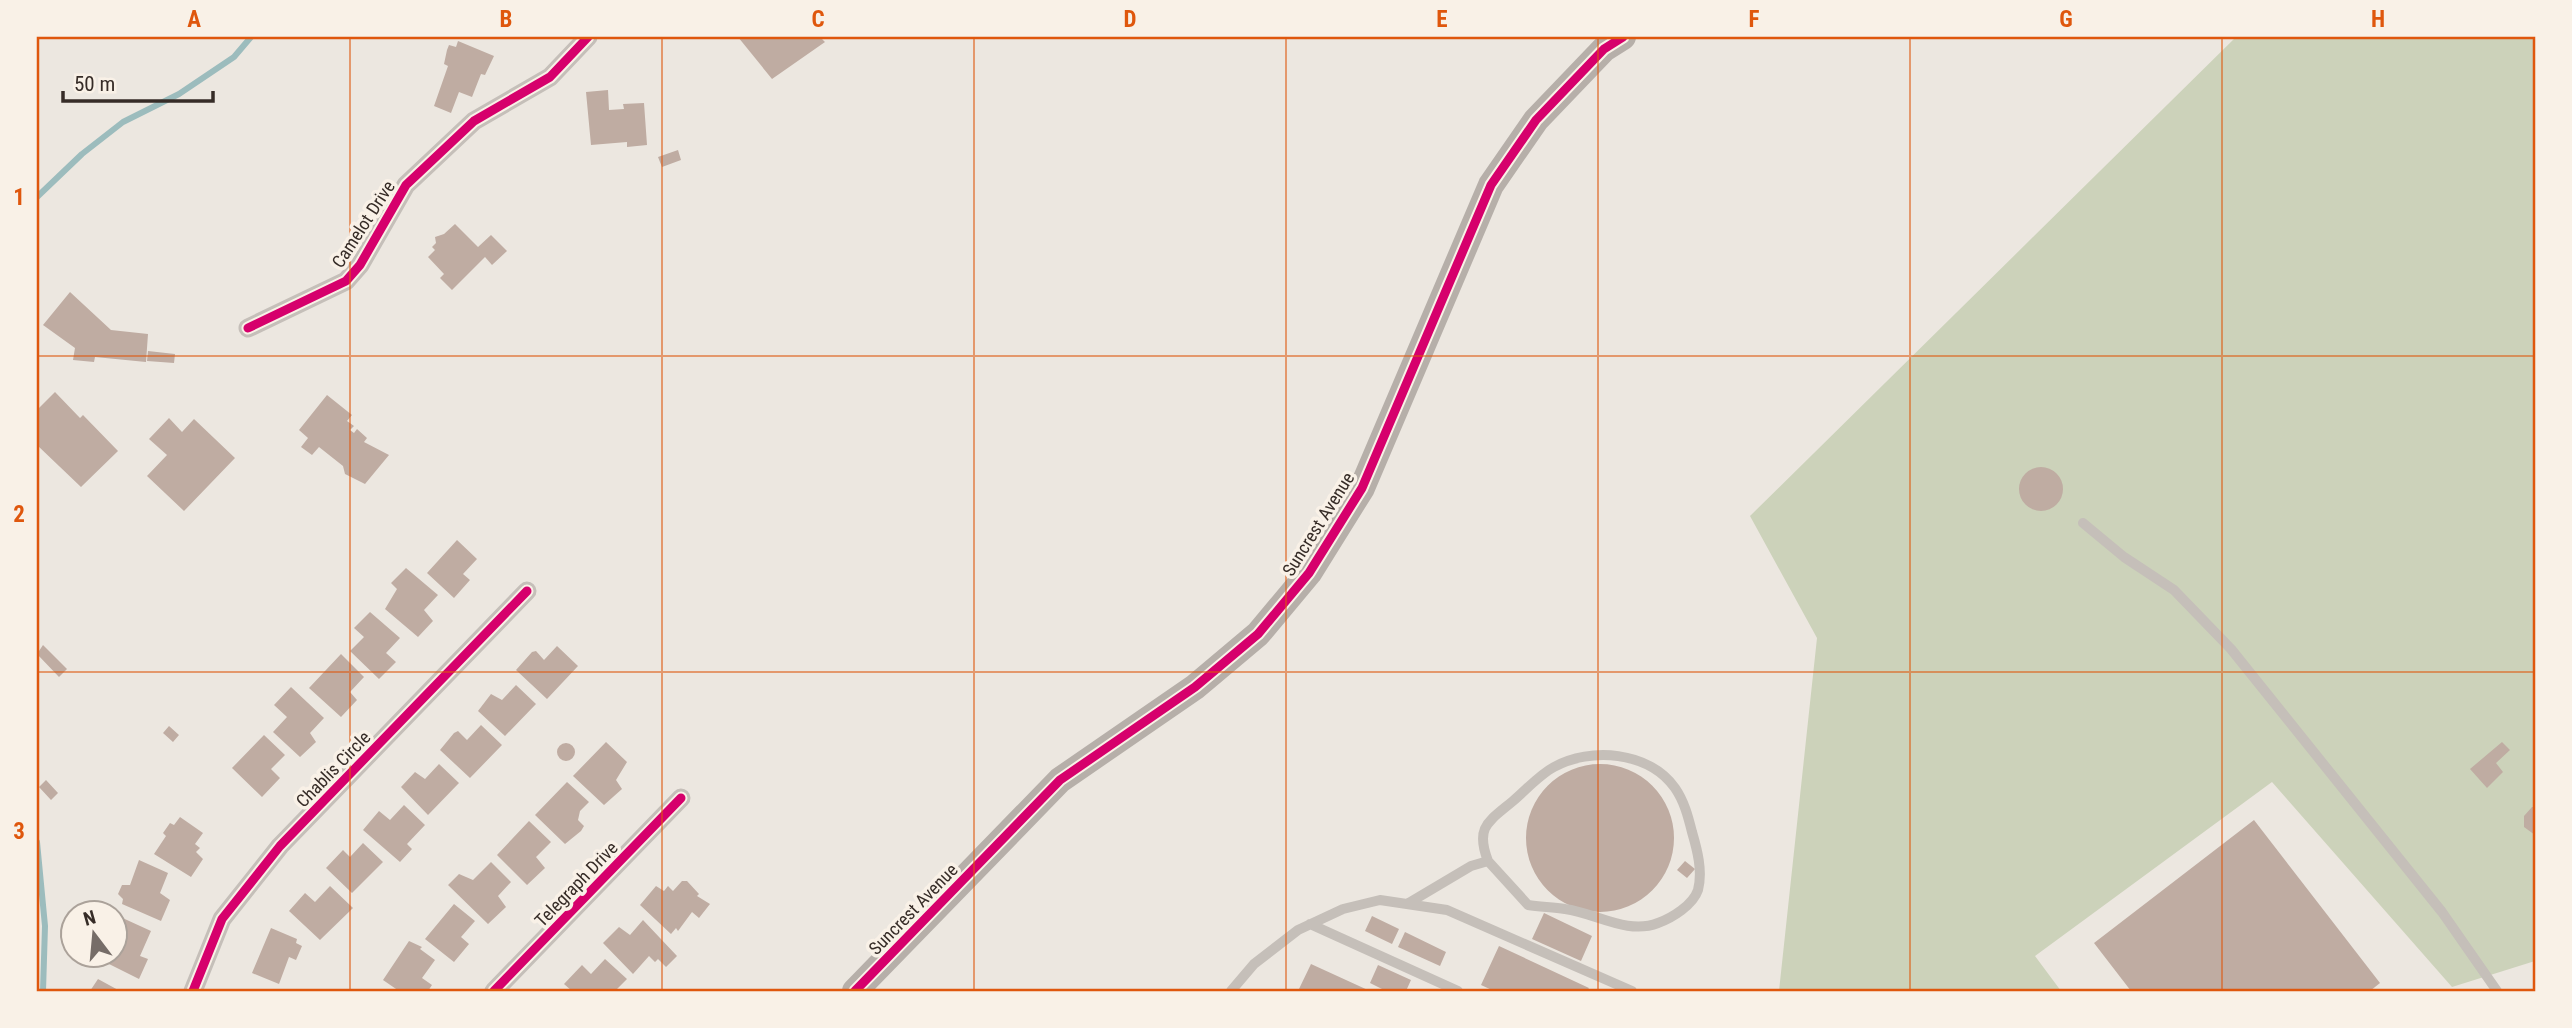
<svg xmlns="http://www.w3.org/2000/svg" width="2572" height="1028" viewBox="0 0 2572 1028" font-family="'Roboto Condensed',sans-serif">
	<rect width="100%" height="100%" fill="#ece7e0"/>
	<path fill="#ccd2ba" d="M 2236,37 L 2535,37 L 2535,961 L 2452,987 L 2272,782 L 2035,956 L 2061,991 L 1779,991 L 1817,638 L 1750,516 Z"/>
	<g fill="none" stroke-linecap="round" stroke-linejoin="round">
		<path stroke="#9cbcbd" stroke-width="6" d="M 37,197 L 82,154 L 123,122 L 179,94 L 234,57 L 251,37
			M 37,842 L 45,926 L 43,991"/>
	</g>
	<path fill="#bfaca2" d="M 738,37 L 825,37 L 822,39 L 825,42 L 772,79 Z
		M 458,41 L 494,56 L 485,75 L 481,74 L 472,97 L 459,92 L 451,113 L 434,106 L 448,66 L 444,64 L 447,50 L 449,45 L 456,47 Z
		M 608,90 L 609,110 L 624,109 L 623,104 L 644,103 L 647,145 L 627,147 L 627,142 L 591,145 L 586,92 Z
		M 678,150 L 681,160 L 662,167 L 658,157 Z
		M 455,224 L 478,247 L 491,235 L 507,251 L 492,265 L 485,257 L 452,290 L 440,278 L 444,274 L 428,257 L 435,250 L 432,247 L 436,243 L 435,237 L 444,234 Z
		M 70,292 L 111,330 L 148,334 L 146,362 L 95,357 L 94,362 L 73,360 L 75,348 L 43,325 Z
		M 148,351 L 175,354 L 174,363 L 147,361 Z
		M 55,392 L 80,418 L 83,415 L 118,451 L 81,487 L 37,445 L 39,436 L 37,410 Z
		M 327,395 L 352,415 L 347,421 L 354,426 L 350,430 L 354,433 L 357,429 L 367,438 L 364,442 L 389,455 L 365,484 L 345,474 L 343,466 L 319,447 L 312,455 L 301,447 L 308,438 L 299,430 Z
		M 169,418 L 182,432 L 194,419 L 235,458 L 184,511 L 147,476 L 167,455 L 149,439 Z
		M2019 489a22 22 0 1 1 44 0a22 22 0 1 1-44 0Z
		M 457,540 L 477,559 L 463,574 L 470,580 L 454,598 L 427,573 Z
		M 406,568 L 438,595 L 424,610 L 433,621 L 418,637 L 385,609 L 397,589 L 391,583 Z
		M 370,612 L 400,638 L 386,653 L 396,662 L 379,679 L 350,651 L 364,637 L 354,628 Z
		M 43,645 L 67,669 L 59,677 L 37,654 Z
		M 557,646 L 578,666 L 547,699 L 516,670 L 532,652 L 536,651 L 544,660 Z
		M 341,654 L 364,677 L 350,692 L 357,700 L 341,717 L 309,688 Z
		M 516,685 L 536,704 L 505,736 L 478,711 L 491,694 L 502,700 Z
		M 291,687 L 324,718 L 310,733 L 316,742 L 300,757 L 273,732 L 287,717 L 274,705 Z
		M 481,725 L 502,745 L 470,778 L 440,750 L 454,733 L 458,731 L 467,740 Z
		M 169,726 L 179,735 L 173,742 L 163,733 Z
		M 264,735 L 285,755 L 271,769 L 280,778 L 262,797 L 232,768 Z
		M 606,742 L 627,762 L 616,780 L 622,789 L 604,805 L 573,776 Z
		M 2502,742 L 2510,750 L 2496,763 L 2503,772 L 2487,788 L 2470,769 Z
		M557 752a9 9 0 1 1 18 0a9 9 0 1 1-18 0Z
		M 439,764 L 459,783 L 428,815 L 401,787 L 415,772 L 425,779 Z
		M1526 838a74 74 0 1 1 148 0a74 74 0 1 1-148 0Z
		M 46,780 L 58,793 L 51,800 L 39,787 Z
		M 567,782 L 589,802 L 580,811 L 578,820 L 584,826 L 581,831 L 565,844 L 535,815 Z
		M 404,805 L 425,825 L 407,844 L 412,849 L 400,862 L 363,830 L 379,811 L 390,820 Z
		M 2532,807 L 2535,807 L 2535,835 L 2524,827 L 2524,816 Z
		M 180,817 L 203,833 L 195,844 L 200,848 L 196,852 L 203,859 L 191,877 L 154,854 L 166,836 L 163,833 L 170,823 L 174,825 Z
		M 2254,820 L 2380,983 L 2370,991 L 2131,991 L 2094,943 Z
		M 529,821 L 551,842 L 536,857 L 545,868 L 527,885 L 497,855 Z
		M 363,843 L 383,862 L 352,893 L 326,868 L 343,850 L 350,857 Z
		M 139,860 L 168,873 L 160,893 L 170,900 L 161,921 L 122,904 L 123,899 L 118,894 L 122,885 L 130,885 Z
		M 1685,861 L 1695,869 L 1687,878 L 1677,870 Z
		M 491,862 L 511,882 L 498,896 L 506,907 L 488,924 L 448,885 L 459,874 L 473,880 Z
		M 682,881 L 687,881 L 699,894 L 697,896 L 710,904 L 699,918 L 692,912 L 678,931 L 676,928 L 671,934 L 640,905 L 656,886 L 664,891 L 668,886 L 673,891 Z
		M 330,886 L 353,908 L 320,940 L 289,911 L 305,893 L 315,902 Z
		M 454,904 L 475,921 L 461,937 L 469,944 L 454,962 L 425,939 Z
		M 1544,913 L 1592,936 L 1581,961 L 1532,939 Z
		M 116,915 L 151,931 L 140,956 L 148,959 L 139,979 L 89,954 L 116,954 Z
		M 1372,916 L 1399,929 L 1392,944 L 1365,931 Z
		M 643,920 L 677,956 L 666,967 L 658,959 L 655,962 L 649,956 L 633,974 L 603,943 L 619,927 L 630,935 Z
		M 271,928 L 297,939 L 296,943 L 302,946 L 296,960 L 289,957 L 279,984 L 252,973 Z
		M 1405,932 L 1446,952 L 1440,966 L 1398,947 Z
		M 409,941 L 422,947 L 420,949 L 435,960 L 422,978 L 432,985 L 428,991 L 399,991 L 383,980 Z
		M 1499,946 L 1589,988 L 1587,991 L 1494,991 L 1481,985 Z
		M 605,959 L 627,979 L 615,991 L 572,991 L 564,984 L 582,965 L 591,974 Z
		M 1311,964 L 1370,991 L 1298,991 Z
		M 1378,965 L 1411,980 L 1406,991 L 1386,991 L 1370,983 Z
		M 98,979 L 120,991 L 90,991 Z"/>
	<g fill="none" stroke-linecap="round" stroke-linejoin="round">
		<path stroke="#c5bfb9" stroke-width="10" d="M 2083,523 L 2124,557 L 2174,590 L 2231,649 L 2442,912 L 2497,991
			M 1407,904 L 1471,866 L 1488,861 L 1528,905 C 1540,907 1553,907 1565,909 C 1596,913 1627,935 1658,923 C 1672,918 1693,905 1698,890 C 1703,871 1697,849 1692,832 C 1688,816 1684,801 1675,788 C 1649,751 1590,747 1554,767 C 1539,775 1526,790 1513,801 C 1488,822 1475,827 1488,861
			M 1310,924 L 1458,991
			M 1231,991 L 1254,964 L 1298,930 L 1343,909 L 1380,900 L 1447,910 L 1632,991"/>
		<path stroke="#c5bfb9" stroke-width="19" d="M 248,328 L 346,281 L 360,265 L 406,185 L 474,121 L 550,77 L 588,37
			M 193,991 L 222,919 L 280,846 L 527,591
			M 494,991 L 681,798"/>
		<path stroke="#b6afa9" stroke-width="26" d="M 855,991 L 1060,780 L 1195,687 L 1258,634 L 1309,573 L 1362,488 L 1491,185 L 1536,120 L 1604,49 L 1623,37"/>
		<defs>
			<path id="cycleway" d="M 248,328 L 346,281 L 360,265 L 406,185 L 474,121 L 550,77 L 588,37
				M 193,991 L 222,919 L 280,846 L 527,591
				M 494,991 L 681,798
				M 855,991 L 1060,780 L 1195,687 L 1258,634 L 1309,573 L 1362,488 L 1491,185 L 1536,120 L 1604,49 L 1623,37"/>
		</defs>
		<use href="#cycleway" stroke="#f9f1e7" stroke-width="13"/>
		<use href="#cycleway" stroke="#d6006c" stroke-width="9"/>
	</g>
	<path fill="none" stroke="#df570d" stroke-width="2" stroke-opacity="0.55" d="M 350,37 L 350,991M 662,37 L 662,991M 974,37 L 974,991M 1286,37 L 1286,991M 1598,37 L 1598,991M 1910,37 L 1910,991M 2222,37 L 2222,991M 37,356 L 2535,356M 37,672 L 2535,672"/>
	<g text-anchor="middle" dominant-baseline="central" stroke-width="7" stroke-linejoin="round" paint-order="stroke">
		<g font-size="18" fill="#362c27" stroke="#f9f1e7">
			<text transform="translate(363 224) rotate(-57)">Camelot Drive</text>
			<text transform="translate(1318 524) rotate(-58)">Suncrest Avenue</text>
			<text transform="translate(333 769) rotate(-46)">Chablis Circle</text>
			<text transform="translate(576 884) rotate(-46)">Telegraph Drive</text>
			<text transform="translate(913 909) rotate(-46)">Suncrest Avenue</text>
		</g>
	</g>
	<rect width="2572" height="1028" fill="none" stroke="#f9f1e7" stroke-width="77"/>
	<g transform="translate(94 934) rotate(344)"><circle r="33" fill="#f9f1e7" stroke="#aba29a" stroke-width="2"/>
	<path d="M0-5L12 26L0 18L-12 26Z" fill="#766d68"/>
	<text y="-10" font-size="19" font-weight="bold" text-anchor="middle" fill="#362c27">N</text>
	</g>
	<path d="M63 91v10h150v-10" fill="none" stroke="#362c27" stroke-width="3.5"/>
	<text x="74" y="91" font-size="21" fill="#362c27" stroke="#f9f1e7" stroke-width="5" paint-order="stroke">50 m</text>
	<rect x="38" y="38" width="2496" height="952" fill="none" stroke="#df570d" stroke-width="2.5"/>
	<g font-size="23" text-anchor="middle" font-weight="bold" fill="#df570d">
		<text x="194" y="27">A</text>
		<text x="506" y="27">B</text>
		<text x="818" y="27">C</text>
		<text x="1130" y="27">D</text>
		<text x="1442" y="27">E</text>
		<text x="1754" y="27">F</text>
		<text x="2066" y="27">G</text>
		<text x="2378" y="27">H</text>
		<text x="19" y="205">1</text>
		<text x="19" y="522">2</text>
		<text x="19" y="839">3</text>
	</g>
</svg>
